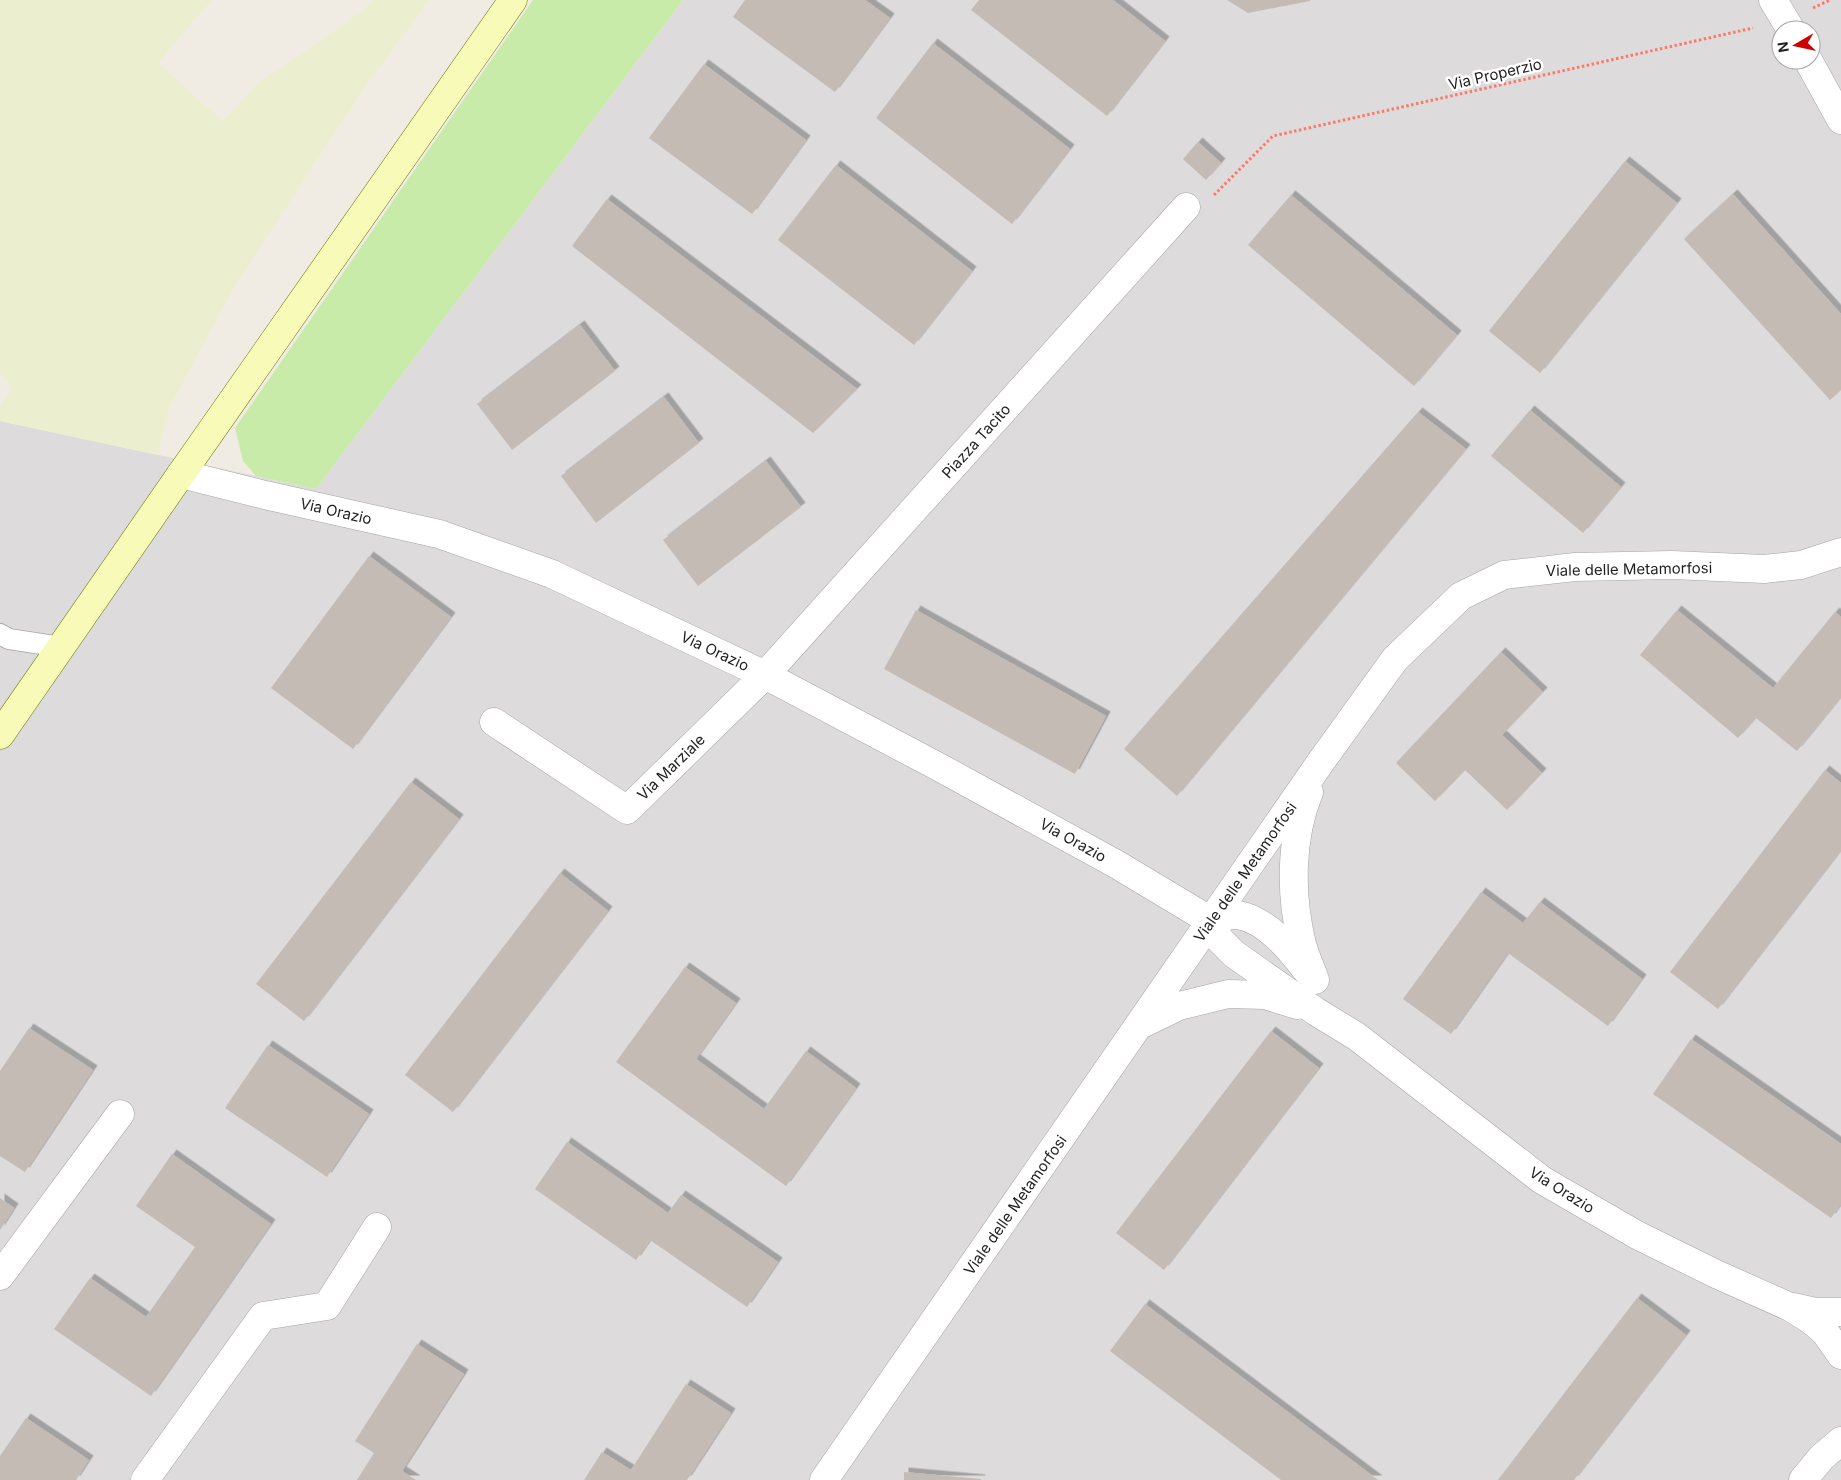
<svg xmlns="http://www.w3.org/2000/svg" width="1841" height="1480" viewBox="0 0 1841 1480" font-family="Inter,sans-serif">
	<defs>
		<filter id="shadow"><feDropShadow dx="4.5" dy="-4.5" stdDeviation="0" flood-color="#0004"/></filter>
	</defs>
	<rect width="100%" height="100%" fill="#f0ece4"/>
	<path fill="#dddbdb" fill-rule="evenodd" d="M 683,0 L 1841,0 L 1841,1480 L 0,1480 L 0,421 L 316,489 ZM 1781,30 L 1811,30 L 1811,60 L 1781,60 Z"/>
	<path fill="#ecefcf" d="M 0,0 L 212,0 L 158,63 L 223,121 L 257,84 L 361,12 L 372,0 L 430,0 L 365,87 L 236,284 L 170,406 L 158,455 L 0,421 L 0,405 L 12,389 L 0,373 Z"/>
	<path fill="#c9eba9" d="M 533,0 L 683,0 L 316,489 L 256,476 L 243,461 L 235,428 Z"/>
	<path fill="#c4bbb4" filter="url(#shadow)" d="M 745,0 L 865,0 L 890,18 L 835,92 L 733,17 Z
		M 979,0 L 1113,0 L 1165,41 L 1107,116 L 971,10 Z
		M 1227,0 L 1310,0 L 1310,1 L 1248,13 Z
		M 933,43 L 1070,149 L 1012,224 L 876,118 Z
		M 704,64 L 806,140 L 752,214 L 649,138 Z
		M 1198,142 L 1221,163 L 1206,180 L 1183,159 Z
		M 1625,161 L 1677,203 L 1540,373 L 1489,331 Z
		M 836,165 L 972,271 L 914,345 L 778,240 Z
		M 1733,194 L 1841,314 L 1841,390 L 1830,400 L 1684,239 Z
		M 1291,195 L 1457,335 L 1414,386 L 1248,245 Z
		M 607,199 L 857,389 L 813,433 L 572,246 Z
		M 580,325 L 615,371 L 512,450 L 477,404 Z
		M 664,397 L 699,443 L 596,523 L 561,476 Z
		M 1530,410 L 1621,487 L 1583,533 L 1491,456 Z
		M 1418,412 L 1466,449 L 1177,796 L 1124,749 Z
		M 766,461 L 801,507 L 698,586 L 663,540 Z
		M 369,556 L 451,617 L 353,749 L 271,688 Z
		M 916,610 L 1106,716 L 1075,774 L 884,669 Z
		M 1677,610 L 1773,688 L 1835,612 L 1841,617 L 1841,697 L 1797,751 L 1756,718 L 1738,738 L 1640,655 Z
		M 1501,652 L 1543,692 L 1502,735 L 1542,773 L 1507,810 L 1465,770 L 1435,801 L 1396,763 Z
		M 1825,770 L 1841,783 L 1841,850 L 1718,1009 L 1670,972 Z
		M 411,782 L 459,819 L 304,1021 L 256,984 Z
		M 560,873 L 608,911 L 453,1112 L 405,1075 Z
		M 1481,892 L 1523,923 L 1540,902 L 1642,979 L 1608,1026 L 1508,953 L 1451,1034 L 1403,999 Z
		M 685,967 L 736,1003 L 696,1059 L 764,1109 L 806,1051 L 856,1088 L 786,1186 L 616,1062 Z
		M 29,1028 L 93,1070 L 25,1172 L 0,1156 L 0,1071 Z
		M 1271,1031 L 1319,1068 L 1164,1270 L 1116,1233 Z
		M 1691,1039 L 1841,1144 L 1841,1204 L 1831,1218 L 1653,1094 Z
		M 268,1045 L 369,1114 L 327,1177 L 225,1108 Z
		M 567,1142 L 668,1213 L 681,1195 L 778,1262 L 747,1307 L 650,1240 L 636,1260 L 535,1189 Z
		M 172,1154 L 271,1224 L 151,1396 L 54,1329 L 90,1278 L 146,1317 L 195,1247 L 136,1206 Z
		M 0,1198 L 14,1208 L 0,1230 Z
		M 1637,1298 L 1686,1335 L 1574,1480 L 1498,1480 Z
		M 1145,1304 L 1378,1480 L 1281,1480 L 1110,1351 Z
		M 417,1344 L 464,1374 L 402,1471 L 416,1480 L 357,1480 L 374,1453 L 355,1441 Z
		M 686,1384 L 731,1413 L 687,1480 L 584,1480 L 602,1452 L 631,1470 Z
		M 26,1418 L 89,1460 L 76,1480 L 0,1480 L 0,1456 Z
		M 904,1472 L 981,1479 L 981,1480 L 904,1480 Z"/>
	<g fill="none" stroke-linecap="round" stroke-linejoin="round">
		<defs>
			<path id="service" d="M 0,634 L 9,639 L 61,647"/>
			<path id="minor" d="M 1773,0 L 1791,30
				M 1808,60 L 1841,120
				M 181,474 L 265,495 L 439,534 L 552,574 L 765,675 L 937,766 L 1116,864 L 1211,921 L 1219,939 L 1234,954 L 1315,1011 L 1356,1036 L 1542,1180 L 1637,1235 L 1716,1274 L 1790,1307 L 1811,1320 L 1825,1332 L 1841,1355
				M 494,722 L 627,810 L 765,675 L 1186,207
				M 1309,792 C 1290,839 1290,895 1302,944 C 1305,956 1311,968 1315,980
				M 1211,921 C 1219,919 1230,914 1238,915 C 1267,920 1290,949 1307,971
				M 1140,1025 L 1179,1006 L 1228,994 L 1265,995 L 1297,1005
				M 0,1276 L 120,1114
				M 1793,1307 L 1815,1312 L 1841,1312
				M 145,1480 L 263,1316 L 327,1306 L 377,1227
				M 824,1480 L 1320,763 L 1395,659 L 1461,596 L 1504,575 L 1575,567 L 1672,565 L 1764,569 L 1801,565 L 1841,552"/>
			<path id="tertiary" d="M 1803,1480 L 1822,1457 L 1841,1441"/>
			<path id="secondary" d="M 0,735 L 181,474 L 513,0"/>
		</defs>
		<use href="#service" stroke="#a5a5a5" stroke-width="22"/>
		<use href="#minor" stroke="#a5a5a5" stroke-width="29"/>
		<use href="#tertiary" stroke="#a5a5a5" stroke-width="29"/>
		<use href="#secondary" stroke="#6b7803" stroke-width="29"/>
		<path stroke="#fc7969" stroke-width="3" stroke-dasharray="2.5 2.5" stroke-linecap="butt" d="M 1813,8 L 1830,0
			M 1214,195 L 1273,136 L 1753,28"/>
		<use href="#service" stroke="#fff" stroke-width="20"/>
		<use href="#minor" stroke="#fff" stroke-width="28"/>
		<use href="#tertiary" stroke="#fff" stroke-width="28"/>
		<use href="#secondary" stroke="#f7fbb7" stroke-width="28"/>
	</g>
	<g text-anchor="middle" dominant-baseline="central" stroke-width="5" stroke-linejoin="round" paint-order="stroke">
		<g font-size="15" fill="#1e1e1e" stroke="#fff">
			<text transform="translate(1495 74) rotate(-13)">Via Properzio</text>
			<text transform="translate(976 441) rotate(-48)">Piazza Tacito</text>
			<text transform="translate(336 511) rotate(13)">Via Orazio</text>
			<text transform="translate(1629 569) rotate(-1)">Viale delle Metamorfosi</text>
			<text transform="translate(715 651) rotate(25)">Via Orazio</text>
			<text transform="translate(671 767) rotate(-44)">Via Marziale</text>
			<text transform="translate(1073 840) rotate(29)">Via Orazio</text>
			<text transform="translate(1245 872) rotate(-55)">Viale delle Metamorfosi</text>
			<text transform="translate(1562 1190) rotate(32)">Via Orazio</text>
			<text transform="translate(1015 1205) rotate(-55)">Viale delle Metamorfosi</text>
		</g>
	</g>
	<g transform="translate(1796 45) rotate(261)"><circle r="24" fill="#ffffff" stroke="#a5a5a5"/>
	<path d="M0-4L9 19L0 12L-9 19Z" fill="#cd0100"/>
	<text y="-8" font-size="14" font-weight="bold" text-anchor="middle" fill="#1e1e1e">N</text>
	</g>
</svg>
